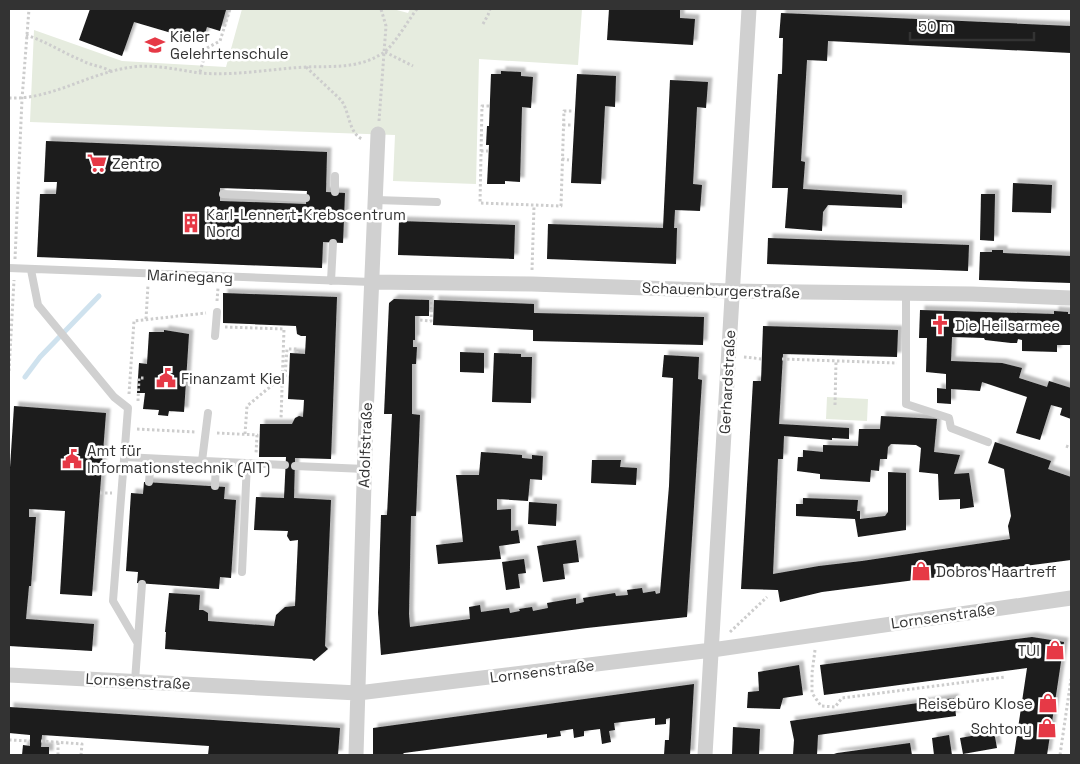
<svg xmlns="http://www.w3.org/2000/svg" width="1080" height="764" viewBox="0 0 1080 764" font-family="'Space Grotesk',sans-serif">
	<defs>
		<filter id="shadow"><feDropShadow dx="4.5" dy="-4.5" stdDeviation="1" flood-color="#0004"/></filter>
	</defs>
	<rect width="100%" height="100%" fill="#fff"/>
	<path fill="#e6ecdf" d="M 242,9 L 393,9 L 408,13 L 410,9 L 582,9 L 578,65 L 479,59 L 476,184 L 393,181 L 395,135 L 30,122 L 34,30 L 122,61 L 226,67 Z
		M 827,397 L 868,399 L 867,421 L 826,419 Z"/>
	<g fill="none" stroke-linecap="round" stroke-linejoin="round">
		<path stroke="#cfe2ee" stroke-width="5" d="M 25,377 L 40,357 L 99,296"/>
	</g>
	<path fill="#1a1a1a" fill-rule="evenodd" filter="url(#shadow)" d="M 90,9 L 181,9 L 183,10 L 184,9 L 222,9 L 226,10 L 220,31 L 207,27 L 202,42 L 134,22 L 122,56 L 79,40 Z
		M 609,9 L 680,9 L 680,18 L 695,19 L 693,45 L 607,40 Z
		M 781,13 L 1071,26 L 1071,53 L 828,41 L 827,61 L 807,60 L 801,161 L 805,162 L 803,189 L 902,195 L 902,208 L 828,205 L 823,212 L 822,231 L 785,228 L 788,188 L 772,188 L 778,74 L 782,74 L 783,38 L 779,38 Z
		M 501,71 L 521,72 L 521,76 L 533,77 L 531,108 L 522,107 L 520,182 L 505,181 L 505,184 L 487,184 L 489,145 L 486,145 L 487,126 L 489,126 L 491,74 L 501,74 Z
		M 577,74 L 616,76 L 615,107 L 605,106 L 601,184 L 571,183 Z
		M 670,80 L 708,82 L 706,108 L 697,107 L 693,184 L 702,185 L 700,211 L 675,210 L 674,228 L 677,228 L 676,264 L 547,259 L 548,224 L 663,228 Z
		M 46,141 L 327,152 L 326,192 L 345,193 L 343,243 L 323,242 L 322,268 L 37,257 L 40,194 L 56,194 L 57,182 L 44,182 ZM 220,188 L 307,191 L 306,204 L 220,201 Z
		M 1013,183 L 1052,185 L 1051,213 L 1012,212 Z
		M 981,194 L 995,194 L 994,241 L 980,240 Z
		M 399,221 L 515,225 L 514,259 L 398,255 Z
		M 768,238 L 969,245 L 968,271 L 767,264 Z
		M 992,250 L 1003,250 L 1003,253 L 1071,256 L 1071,283 L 979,280 L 980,252 L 992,252 Z
		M 223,293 L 337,297 L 331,459 L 295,458 L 294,498 L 331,500 L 325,646 L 328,649 L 314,661 L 312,659 L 165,649 L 166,632 L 165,632 L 169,593 L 200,595 L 199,610 L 203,610 L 208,613 L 208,621 L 274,626 L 276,615 L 285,607 L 295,606 L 298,540 L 290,541 L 287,536 L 288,531 L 254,530 L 256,497 L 284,498 L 286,457 L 259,457 L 260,424 L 292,424 L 295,418 L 299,416 L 303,417 L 304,400 L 288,399 L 290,353 L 305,354 L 306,336 L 301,336 L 297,334 L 296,326 L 223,323 Z
		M 394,299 L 429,300 L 429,316 L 415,316 L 415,340 L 413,340 L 413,347 L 417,347 L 416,364 L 412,364 L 412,414 L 420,415 L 416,516 L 411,516 L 409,614 L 410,627 L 470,619 L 469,607 L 480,605 L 481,612 L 509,608 L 510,613 L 520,611 L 519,609 L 532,607 L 533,611 L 548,608 L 547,603 L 576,598 L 576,604 L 584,602 L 583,598 L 615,593 L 616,596 L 628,595 L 627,590 L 642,588 L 643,593 L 655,591 L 656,594 L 660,593 L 669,486 L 673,378 L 662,377 L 664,355 L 699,357 L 698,379 L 702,380 L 687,617 L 587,628 L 381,655 L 378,613 L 381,515 L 387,515 L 392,414 L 384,414 L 386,370 L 389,303 Z
		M 434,300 L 534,304 L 534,313 L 704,317 L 703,345 L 533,341 L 533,330 L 433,325 Z
		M 920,310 L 1054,314 L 1054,311 L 1068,312 L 1068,314 L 1071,314 L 1071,345 L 1057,345 L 1057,352 L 1022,351 L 1022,340 L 1018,339 L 1017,343 L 1011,343 L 985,340 L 984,338 L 952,337 L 951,361 L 1002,363 L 1022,368 L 1019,378 L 1047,387 L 1049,381 L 1071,388 L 1071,419 L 1060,415 L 1062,408 L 1051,405 L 1040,440 L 1016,433 L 1027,397 L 982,382 L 980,391 L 951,389 L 951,404 L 937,403 L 937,388 L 946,389 L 946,374 L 926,372 L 927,338 L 919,338 Z
		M 763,326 L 898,330 L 897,357 L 783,354 L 779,424 L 849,428 L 849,439 L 832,438 L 832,440 L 784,436 L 783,459 L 778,459 L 773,574 L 819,566 L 862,561 L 1010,539 L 1008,526 L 1011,516 L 1004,469 L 988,463 L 995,442 L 1051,461 L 1048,469 L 1071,477 L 1071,560 L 822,592 L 780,602 L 778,590 L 741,589 L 753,381 L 761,381 Z
		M 164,330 L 189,334 L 184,412 L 169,411 L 168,416 L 158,415 L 159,410 L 143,409 L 145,393 L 137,393 L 139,363 L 147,364 L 149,332 L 164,332 Z
		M 460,352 L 484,353 L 484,373 L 460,372 Z
		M 494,353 L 521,354 L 521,357 L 532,357 L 531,403 L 492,402 Z
		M 14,406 L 106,413 L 92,596 L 60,594 L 65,511 L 29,509 L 29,517 L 36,517 L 31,586 L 29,586 L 26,619 L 94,624 L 92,651 L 9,646 L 9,483 Z
		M 881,416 L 937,419 L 934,452 L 960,455 L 954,474 L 969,473 L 974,507 L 960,509 L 960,499 L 939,500 L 938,474 L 919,472 L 921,448 L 916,445 L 891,444 L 888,447 L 887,459 L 880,459 L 879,471 L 871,470 L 870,482 L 820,479 L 820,474 L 797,471 L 798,457 L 803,457 L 803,450 L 823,452 L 823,445 L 858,446 L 859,429 L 880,429 Z
		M 481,452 L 522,455 L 522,458 L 532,459 L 532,455 L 543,456 L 542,480 L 530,479 L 528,501 L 497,499 L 497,510 L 511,509 L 511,531 L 518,530 L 520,543 L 499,546 L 501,559 L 438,564 L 436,545 L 463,542 L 456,475 L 479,475 Z
		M 592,460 L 621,460 L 620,467 L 637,468 L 636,485 L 591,483 Z
		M 888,472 L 906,473 L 906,530 L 858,537 L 855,519 L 796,516 L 796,504 L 803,504 L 803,498 L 858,500 L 857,511 L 860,511 L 860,519 L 885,516 L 888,512 Z
		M 144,482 L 225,487 L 224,499 L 236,500 L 231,578 L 220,577 L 219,589 L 137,583 L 138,572 L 126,571 L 131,493 L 143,494 Z
		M 529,502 L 557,504 L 556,526 L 528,524 Z
		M 576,540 L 579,562 L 563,564 L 565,579 L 543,582 L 537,546 Z
		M 524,559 L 526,573 L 518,574 L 520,588 L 506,590 L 502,562 Z
		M 1032,637 L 1064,642 L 1047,755 L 1014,755 L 1027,668 L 824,695 L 820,665 Z
		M 799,665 L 803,695 L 783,698 L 780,709 L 747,708 L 748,692 L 759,691 L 758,672 Z
		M 694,684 L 690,755 L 664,755 L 665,740 L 669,740 L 670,718 L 666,719 L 666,724 L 655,725 L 655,718 L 614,723 L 615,730 L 609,731 L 611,742 L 602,744 L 600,729 L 584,731 L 584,736 L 574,738 L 573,729 L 560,731 L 561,736 L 547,738 L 547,734 L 404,753 L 402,755 L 373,755 L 373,728 Z
		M 954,698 L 956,716 L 818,735 L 817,755 L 793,755 L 794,740 L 790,721 Z
		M 9,707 L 340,728 L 338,755 L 208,755 L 209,746 L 42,735 L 41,747 L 49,747 L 49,755 L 22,755 L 23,745 L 30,746 L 30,735 L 9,733 Z
		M 733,727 L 760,729 L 759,755 L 732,755 Z
		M 994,732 L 997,748 L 963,754 L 960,738 Z
		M 949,735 L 952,755 L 934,755 L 932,738 Z
		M 910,743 L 912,755 L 831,755 L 837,753 Z"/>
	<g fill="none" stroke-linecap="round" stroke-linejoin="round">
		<path stroke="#cdcdcd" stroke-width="3" stroke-dasharray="2.5 2.5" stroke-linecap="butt" d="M 483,24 L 488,15 L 490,9
			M 26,35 C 46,41 63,53 83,61 C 92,66 103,66 112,72
			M 385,52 L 413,66
			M 306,67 L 341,100 C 350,112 348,132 362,139
			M 200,72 L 207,48 L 220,41 L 230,9
			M 9,98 C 52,100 90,72 133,67 C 155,64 178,70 200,73 C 236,76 270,69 306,67 C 333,66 358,69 383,53 C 393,47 409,19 417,9
			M 489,106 L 482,106 L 480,203 L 561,206 L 564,111 L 572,111
			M 379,121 L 386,26 L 381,9
			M 563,125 L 572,125
			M 481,151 L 488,151
			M 562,159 L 569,160
			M 15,259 L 22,99 L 29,9
			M 532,270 L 534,206
			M 217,301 L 218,288
			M 146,319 L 148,285
			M 420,320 L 431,321 L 432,296
			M 225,327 L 284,329 L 281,419
			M 744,357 L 762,359
			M 782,359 L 897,363
			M 9,371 L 14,280
			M 285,377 L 287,349 L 297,349 L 297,353
			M 129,394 L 134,321 L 206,313
			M 138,401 L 139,378 L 146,378
			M 835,405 L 836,361
			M 137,429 L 196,432
			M 217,433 L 257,435 L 256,454
			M 245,434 L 247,406 L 282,377 L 289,377
			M 1066,446 L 1071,448
			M 100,493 L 112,493
			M 730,632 L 767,597
			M 815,650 L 812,673 L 812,693 L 821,706 L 835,707 L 842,698 L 1005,677
			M 9,740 L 30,741
			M 41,741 L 82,744 L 81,755
			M 58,755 L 58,742
			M 1060,755 L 1071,679"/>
		<path stroke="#d0d0d0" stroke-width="8" d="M 335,192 L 335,176
			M 223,194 L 306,198
			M 376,200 L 437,202
			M 9,268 L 371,282
			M 31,270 L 38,305 L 114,397 L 128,408 L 113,601 L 137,642
			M 331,281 L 333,243
			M 906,293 L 906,404 L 949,418 L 951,428 L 988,442
			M 215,336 L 217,312
			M 124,457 L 285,465
			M 202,461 L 208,413
			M 295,466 L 365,469
			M 149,482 L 151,459
			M 215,486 L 216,462
			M 242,572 L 247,463
			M 135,681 L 142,584"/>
		<path stroke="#d0d0d0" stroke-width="15" d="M 371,282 L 532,284 L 731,291 L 972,294 L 1071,298
			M 9,675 L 358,693 L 712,650 L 1071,598
			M 356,755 L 366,416 L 378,134
			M 705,755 L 749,9"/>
	</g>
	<defs>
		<symbol id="school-bare" viewBox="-9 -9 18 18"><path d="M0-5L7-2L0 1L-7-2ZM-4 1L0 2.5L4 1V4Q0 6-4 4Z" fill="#e63946" stroke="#fff" stroke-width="2.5" paint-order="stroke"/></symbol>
		<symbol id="supermarket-bare" viewBox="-9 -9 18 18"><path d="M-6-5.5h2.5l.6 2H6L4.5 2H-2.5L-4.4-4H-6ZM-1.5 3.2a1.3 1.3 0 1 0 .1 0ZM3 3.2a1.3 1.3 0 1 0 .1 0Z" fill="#e63946" stroke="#fff" stroke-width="2.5" paint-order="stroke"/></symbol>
		<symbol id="building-bare" viewBox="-9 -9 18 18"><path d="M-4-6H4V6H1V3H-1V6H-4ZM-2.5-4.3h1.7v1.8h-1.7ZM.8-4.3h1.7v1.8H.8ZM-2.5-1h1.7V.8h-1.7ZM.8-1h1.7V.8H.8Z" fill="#e63946" stroke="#fff" stroke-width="2.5" paint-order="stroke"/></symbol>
		<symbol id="church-bare" viewBox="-9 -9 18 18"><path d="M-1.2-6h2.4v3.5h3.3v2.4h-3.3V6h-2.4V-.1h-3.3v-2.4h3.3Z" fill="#e63946" stroke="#fff" stroke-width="2.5" paint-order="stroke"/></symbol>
		<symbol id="civic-bare" viewBox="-9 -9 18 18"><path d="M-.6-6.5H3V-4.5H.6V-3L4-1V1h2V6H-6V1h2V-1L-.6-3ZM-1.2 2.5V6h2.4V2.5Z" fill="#e63946" stroke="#fff" stroke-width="2.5" paint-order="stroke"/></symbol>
		<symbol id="shop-bare" viewBox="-9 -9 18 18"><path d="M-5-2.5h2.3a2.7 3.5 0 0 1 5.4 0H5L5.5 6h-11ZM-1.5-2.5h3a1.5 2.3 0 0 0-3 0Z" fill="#e63946" stroke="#fff" stroke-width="2.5" paint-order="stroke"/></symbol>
	</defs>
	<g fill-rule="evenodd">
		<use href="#school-bare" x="141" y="31" width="28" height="28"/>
		<use href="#supermarket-bare" x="83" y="149" width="28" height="28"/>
		<use href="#building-bare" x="177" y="209" width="28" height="28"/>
		<use href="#church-bare" x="926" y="311" width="28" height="28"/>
		<use href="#civic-bare" x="152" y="364" width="28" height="28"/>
		<use href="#civic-bare" x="58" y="445" width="28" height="28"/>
		<use href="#shop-bare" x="907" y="557" width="28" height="28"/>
		<use href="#shop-bare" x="1041" y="636" width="28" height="28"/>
		<use href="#shop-bare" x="1034" y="689" width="28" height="28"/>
		<use href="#shop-bare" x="1033" y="714" width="28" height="28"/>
	</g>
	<g text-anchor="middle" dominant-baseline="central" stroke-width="5" stroke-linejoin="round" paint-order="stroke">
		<g font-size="15" fill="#333" stroke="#fff" text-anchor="start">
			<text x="170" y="36">Kieler<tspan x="170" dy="17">Gelehrtenschule</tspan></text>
			<text x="112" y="163">Zentro</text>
			<text x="206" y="214">Karl-Lennert-Krebscentrum<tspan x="206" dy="17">Nord</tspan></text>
			<text x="955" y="325">Die Heilsarmee</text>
			<text x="181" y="378">Finanzamt Kiel</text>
			<text x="87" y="450">Amt für<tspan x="87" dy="17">Informationstechnik (AIT)</tspan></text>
			<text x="936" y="571">Dobros Haartreff</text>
			<text x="1040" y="650" text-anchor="end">TUI</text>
			<text x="1033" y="703" text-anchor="end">Reisebüro Klose</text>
			<text x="1032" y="728" text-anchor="end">Schtony</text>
		</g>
		<g font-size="15" fill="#333" stroke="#fff">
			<text transform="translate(190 276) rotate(2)">Marinegang</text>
			<text transform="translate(721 290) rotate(2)">Schauenburgerstraße</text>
			<text transform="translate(727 382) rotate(-87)">Gerhardstraße</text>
			<text transform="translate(365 445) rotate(-88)">Adolfstraße</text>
			<text transform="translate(943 616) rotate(-8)">Lornsenstraße</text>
			<text transform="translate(542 671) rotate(-7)">Lornsenstraße</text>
			<text transform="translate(138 681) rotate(3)">Lornsenstraße</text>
		</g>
	</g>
	<rect width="1080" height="764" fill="none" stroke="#333333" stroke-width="20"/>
	<path d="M910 32v8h124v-8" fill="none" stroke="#333333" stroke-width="2.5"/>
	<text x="918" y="32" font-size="15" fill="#333333" stroke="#ffffff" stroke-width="4" paint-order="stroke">50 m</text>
</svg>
